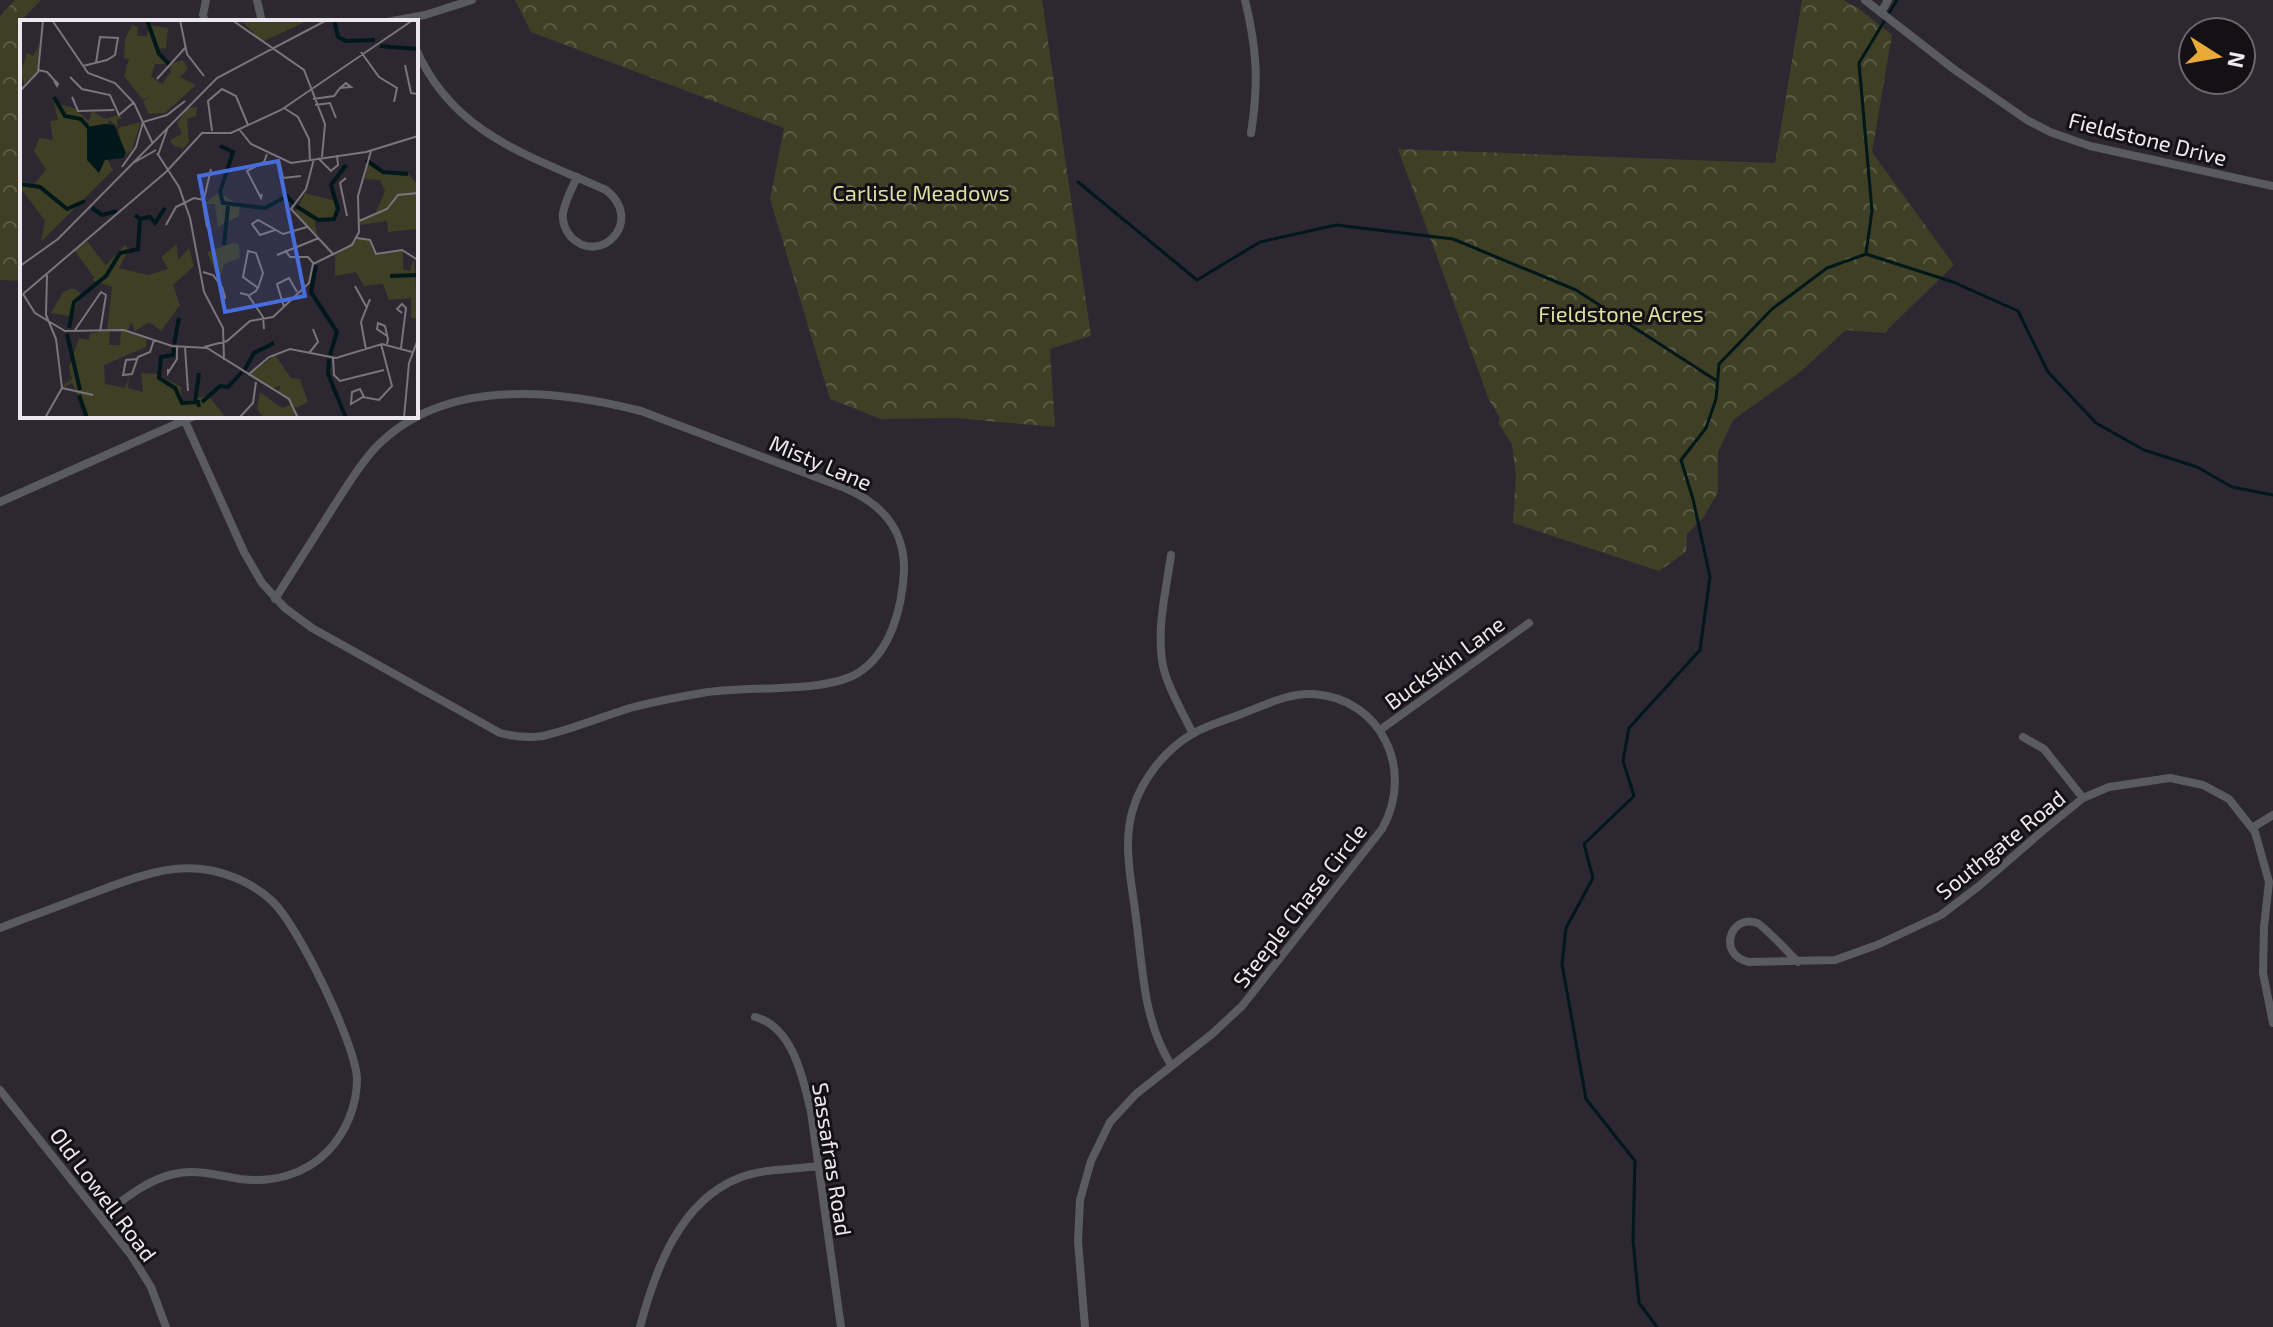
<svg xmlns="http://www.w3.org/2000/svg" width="2273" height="1327" viewBox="0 0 2273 1327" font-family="'Exo 2',sans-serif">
	<defs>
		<pattern id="park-crowns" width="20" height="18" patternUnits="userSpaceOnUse" patternTransform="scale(2)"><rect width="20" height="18" fill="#3e3f25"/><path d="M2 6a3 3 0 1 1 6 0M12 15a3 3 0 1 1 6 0" fill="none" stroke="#5a5b45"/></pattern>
	</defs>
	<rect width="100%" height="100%" fill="#2d2731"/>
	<path fill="url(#park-crowns)" d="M 15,0 L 41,0 L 17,25 L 22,33 L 22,281 L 0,280 L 0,16 Z
		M 515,0 L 1042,0 L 1091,336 L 1050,349 L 1055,427 L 955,418 L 881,419 L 830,399 L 770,199 L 784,128 L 531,32 Z
		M 1802,0 L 1843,0 L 1858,8 L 1892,35 L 1872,152 L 1954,265 L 1884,333 L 1846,330 L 1799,373 L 1733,420 L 1718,452 L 1718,492 L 1704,517 L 1687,534 L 1686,552 L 1659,571 L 1513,523 L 1516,476 L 1512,444 L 1498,423 L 1500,418 L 1489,400 L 1398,149 L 1775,163 Z"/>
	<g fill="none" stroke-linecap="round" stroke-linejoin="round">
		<path stroke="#001819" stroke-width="3" d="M 1078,182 L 1197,280 L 1260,242 L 1336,225 L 1453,239 L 1576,290 L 1717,381
			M 1866,253 L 1872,211 L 1859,63 L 1897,0
			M 1657,1327 L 1639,1303 L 1633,1240 L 1635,1161 L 1586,1099 L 1562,964 L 1566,928 L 1593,878 L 1584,844 L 1634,796 L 1623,761 L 1629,728 L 1700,650 L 1710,577 L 1693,499 L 1681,460 L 1706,428 L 1716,399 L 1719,364 L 1772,309 L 1827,268 L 1866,254 L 1953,282 L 2018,311 L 2048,372 L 2096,423 L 2144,450 L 2197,467 L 2232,487 L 2273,495"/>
		<path stroke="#5a5b60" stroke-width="8" d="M 257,0 L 262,22
			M 1245,0 C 1257,49 1259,83 1251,133
			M 1865,0 L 1955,70 L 2027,120 L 2050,132 L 2090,146 L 2273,186
			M 1881,13 L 1888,0
			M 205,22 L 203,15 L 206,0
			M 387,22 L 425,15 L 472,0
			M 416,49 C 453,134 528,155 606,190 C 645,220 601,267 571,237 C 566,231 562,222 563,213 C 565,201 572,188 577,177
			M 185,421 L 244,552 L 262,583 L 285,608 L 312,628 L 500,733 C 515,737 528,738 543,736 C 573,729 601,717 630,708 C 653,702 678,697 702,693 C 745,685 823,694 858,673 C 891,652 902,608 904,571 C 905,529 882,504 845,488 L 641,411 C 555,389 444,377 376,447 C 360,464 347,486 334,506 C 314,537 295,568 275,599
			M 0,502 L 194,416
			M 1171,555 C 1166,591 1155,634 1164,670 C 1170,692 1183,713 1193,734
			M 1380,730 L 1529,623
			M 2023,737 L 2044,749 L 2083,798
			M 2252,828 L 2273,815
			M 0,928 C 28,917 57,907 85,896 C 126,881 169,861 214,871 C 235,876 256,886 272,901 C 298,925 356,1045 357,1079 C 357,1106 346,1132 328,1151 C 305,1175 272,1183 240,1179 C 217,1175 196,1169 174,1174 C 146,1180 124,1200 101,1216
			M 1798,962 C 1791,955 1763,925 1757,923 C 1731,913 1716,955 1749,962 L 1835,960 L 1877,945 L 1941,915 L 1979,886 L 2039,834 L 2083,798 L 2109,787 L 2170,778 L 2203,785 L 2229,799 L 2255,832 L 2269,882 L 2264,927 L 2263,973 L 2273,1023
			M 755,1017 C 793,1027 803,1078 811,1112 L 841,1327
			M 0,1090 L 131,1255 L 151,1287 L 166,1327
			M 640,1327 C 655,1270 680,1201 739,1178 C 764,1168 792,1170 818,1166
			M 1085,1327 L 1078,1241 L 1080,1200 L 1091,1161 L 1110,1122 L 1136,1094 L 1212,1034 L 1242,1006 L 1382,829 C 1415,771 1382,698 1313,694 C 1290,693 1269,703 1249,711 C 1230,719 1209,724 1192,734 C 1165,750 1142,779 1133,809 C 1122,844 1132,883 1136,918 C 1143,969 1143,1020 1171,1065"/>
	</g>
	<g text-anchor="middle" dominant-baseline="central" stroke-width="6" stroke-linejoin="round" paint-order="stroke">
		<g font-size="22" fill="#ede8ef" stroke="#131115">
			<text transform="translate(2148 138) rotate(14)">Fieldstone Drive</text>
			<text transform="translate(821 462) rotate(23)">Misty Lane</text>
			<text transform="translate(1444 662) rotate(-36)">Buckskin Lane</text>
			<text transform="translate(2000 844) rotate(-39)">Southgate Road</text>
			<text transform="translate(1299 905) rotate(-52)">Steeple Chase Circle</text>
			<text transform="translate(833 1159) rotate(81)">Sassafras Road</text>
			<text transform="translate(104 1194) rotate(53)">Old Lowell Road</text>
		</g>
		<g font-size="22" fill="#dbdf9f" stroke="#131115">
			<text x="921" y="192">Carlisle Meadows</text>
			<text x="1621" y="313">Fieldstone Acres</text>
		</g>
	</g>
	<g transform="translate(20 20)">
		<rect width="398" height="398" fill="#2d2731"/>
		<path d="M 177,87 L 176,96 L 167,99 L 169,122 L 164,128 L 154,126 L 150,120 L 162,114 L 157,103 L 168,88 Z" fill="#3e3f25"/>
		<path d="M 221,0 L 289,0 L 242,22 ZM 112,5 L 118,7 L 117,16 L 127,16 L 129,5 L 148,8 L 146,28 L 137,29 L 147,44 L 135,44 L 131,56 L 142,64 L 151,52 L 150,44 L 163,40 L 168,49 L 160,57 L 176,65 L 145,93 L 129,94 L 123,82 L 130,76 L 123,80 L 104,56 L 109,39 L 104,38 L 105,19 ZM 19,25 L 17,52 L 4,64 L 1,52 L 7,33 L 13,36 ZM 34,83 L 54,88 L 69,101 L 72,91 L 86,99 L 97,95 L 103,98 L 97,100 L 98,107 L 89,100 L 83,119 L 76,119 L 93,150 L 21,222 L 25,201 L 0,167 L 1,161 L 14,164 L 26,150 L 14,131 L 19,118 L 33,120 L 30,101 L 38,100 ZM 121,102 L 112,130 L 103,137 L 98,108 ZM 348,140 L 363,152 L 388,154 L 398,165 L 398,209 L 368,212 L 367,201 L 340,205 L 340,200 L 355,194 L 365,171 L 360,160 L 345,159 ZM 199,172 L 220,186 L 219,196 L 198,207 L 195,184 L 184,184 ZM 285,173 L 316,181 L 315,199 L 295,202 L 297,215 L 275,193 ZM 337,218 L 349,221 L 354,233 L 383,231 L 383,250 L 390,251 L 394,238 L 398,299 L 391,298 L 391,278 L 369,280 L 363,264 L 344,266 L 336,252 L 315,256 L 315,235 ZM 213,223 L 219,224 L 220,238 L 204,244 L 199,261 L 187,232 ZM 157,224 L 158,240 L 169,228 L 174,246 L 153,265 L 160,285 L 141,311 L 129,302 L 115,311 L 111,302 L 108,310 L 87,310 L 92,267 L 72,260 L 105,225 L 109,229 L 99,248 L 128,255 L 148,249 L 141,237 ZM 53,268 L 61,273 L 48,311 L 49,296 L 31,293 L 43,272 ZM 101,310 L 127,318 L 126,327 L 84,345 L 85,364 L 105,368 L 109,357 L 108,368 L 123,372 L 121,353 L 137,354 L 161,367 L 162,382 L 188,375 L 206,398 L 68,398 L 52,363 L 44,367 L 43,365 L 52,359 L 49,347 L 59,318 L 69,320 L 70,313 L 90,311 L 89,325 L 100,325 ZM 255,335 L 271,358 L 280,359 L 288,382 L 276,388 L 258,371 L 261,366 L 253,368 L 229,355 ZM 240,372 L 262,388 L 272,384 L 277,398 L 244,398 L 237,389 Z" fill="#3e3f25"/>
		<path d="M 66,220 L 87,247 L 74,257 L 54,230 Z" fill="#3e3f25"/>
		<path d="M 84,104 L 94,105 L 106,133 L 103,138 L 85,140 L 79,153 L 67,140 L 67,107 Z" fill="#001819"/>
		<path fill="none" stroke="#001819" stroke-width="4" d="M 127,0 L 139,34 L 150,45M 314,0 L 318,17 L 326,21 L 355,20M 360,26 L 398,29M 34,77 L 45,96 L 61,99 L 68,107M 200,126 L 213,132 L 200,172 L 203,183 L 245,188 L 267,176 L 274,184M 346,140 L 363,152 L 388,154M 0,164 L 20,167 L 47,189 L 65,181M 276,186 L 298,200 L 314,199 L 318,189 L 311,165 L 326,145M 72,188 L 82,195 L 97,191M 120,199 L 130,197 L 135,203 L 145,188M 204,225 L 208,186M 296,245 L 291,272 L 317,312 L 310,335M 370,256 L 398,255M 49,308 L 54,282 L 86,256 L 100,233 L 118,229 L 120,199 L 115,195M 47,314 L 60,370M 154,324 L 159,298M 154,328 L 153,335 L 141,337 L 139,358 L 155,368 L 162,383 L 178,382 L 179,387M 309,339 L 308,354 L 326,398M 224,351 L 234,333 L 254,323M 59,375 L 67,398M 175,382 L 179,353M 182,382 L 200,366 L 208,367 L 222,352"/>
		<path fill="none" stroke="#7a747d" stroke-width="2" d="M 32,0 L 68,53 L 95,63 L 114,83 L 133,124M 160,0 L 167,34 L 184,56M 212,0 L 284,50 L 305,104 L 302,137M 341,32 L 359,57 L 377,68 L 374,82M 385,45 L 391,73 L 398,74M 63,46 L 87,40 L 95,35 L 98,18 L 80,17 L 76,43M 18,50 L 27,52 L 38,64 L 37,66 L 34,61M 139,56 L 137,59 L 165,28M 50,57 L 62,69 L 90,75 L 99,95 L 113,83M 0,71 L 18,52 L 23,0M 293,79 L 314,76 L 320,68 L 326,63 L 331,67 L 320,68M 54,81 L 52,77 L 58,91 L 94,90M 295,85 L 310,83 L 316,98M 264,88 L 278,97 L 289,119 L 290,141M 219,109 L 231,124 L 271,143 L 346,132 L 398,116M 192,111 L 188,81 L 202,69 L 216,76 L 228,105M 137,133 L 159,167 L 170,198 L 184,272 L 203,308 L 204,340M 138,135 L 148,107M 298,138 L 311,151 L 318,145 L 317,135M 294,139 L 286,169 L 271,189 L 314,235M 259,140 L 263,158 L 281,156M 115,142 L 136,130M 102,147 L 116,127 L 123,102 L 147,95 L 165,81M 146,152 L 182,113 L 211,113 L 261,90 L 393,0M 326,158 L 320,163 L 327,196M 242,174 L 241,178 L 227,151 L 244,142 L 247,134M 339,201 L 367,189 L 378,175 L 398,173M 146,205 L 156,187 L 174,178 L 184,180M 187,207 L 183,183 L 191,149M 255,210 L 240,215 L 232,204 L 238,200 L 263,214 L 287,207M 337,218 L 350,220 L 356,234 L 382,230 L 398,240M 265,230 L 270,237 L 288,237 L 294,244M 257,235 L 299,218M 0,246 L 38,219 L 197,58 L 307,0M 183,252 L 193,255 L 202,267 L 205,277 L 205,278 L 203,279 L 205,276M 335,266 L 347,288M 220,273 L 228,275 L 243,297 L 244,309M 3,274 L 15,293 L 45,311 L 104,310 L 152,326 L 187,328 L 269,379 L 278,398M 3,274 L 146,152M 228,276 L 236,271 L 237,269 L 238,268 L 243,253 L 236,233 L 228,231 L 223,257 L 238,268M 264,287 L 257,264 L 269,258 L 277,272M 55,310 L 81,272 L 86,275 L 80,312M 367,316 L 357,309 L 358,303 L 365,306 L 368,319 L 367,324M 165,327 L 168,371M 184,327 L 207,321 L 230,301 L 253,297 L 289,263 L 293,244 L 332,225 L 339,212 L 338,176 L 351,131M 381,328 L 386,288 L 382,284 L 377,289 L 382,293M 346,330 L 341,302 L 350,279M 289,333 L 298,322 L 293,309M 313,338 L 314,355 L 320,361 L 364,350M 117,339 L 106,340 L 103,355 L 112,354 L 118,337 L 130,332 L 134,320M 148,349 L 148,353 L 157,339 L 157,327M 228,355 L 249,337 L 270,329 L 316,338 L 362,324 L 392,332M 42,368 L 73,375M 344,377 L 340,369 L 332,372 L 331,384 L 343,377 L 359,380 L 372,366 L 361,324M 25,398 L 42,368 L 36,319 L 26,295 L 27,255M 219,398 L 233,383 L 236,362M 384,398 L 389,343 L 398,319"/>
		<path fill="#476ddd" fill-opacity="0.15" stroke="#476ddd" stroke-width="4" d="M 258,141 L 285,276 L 205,292 L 179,156 Z"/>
		<rect width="398" height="398" fill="none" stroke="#ede8ef" stroke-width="4"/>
	</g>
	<g transform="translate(2217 56) rotate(101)"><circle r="38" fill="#131115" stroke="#6a676c" stroke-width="2"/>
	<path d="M0-6L14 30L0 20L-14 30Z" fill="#e9aa38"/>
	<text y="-12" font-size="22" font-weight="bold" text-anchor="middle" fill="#ede8ef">N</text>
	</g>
</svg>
